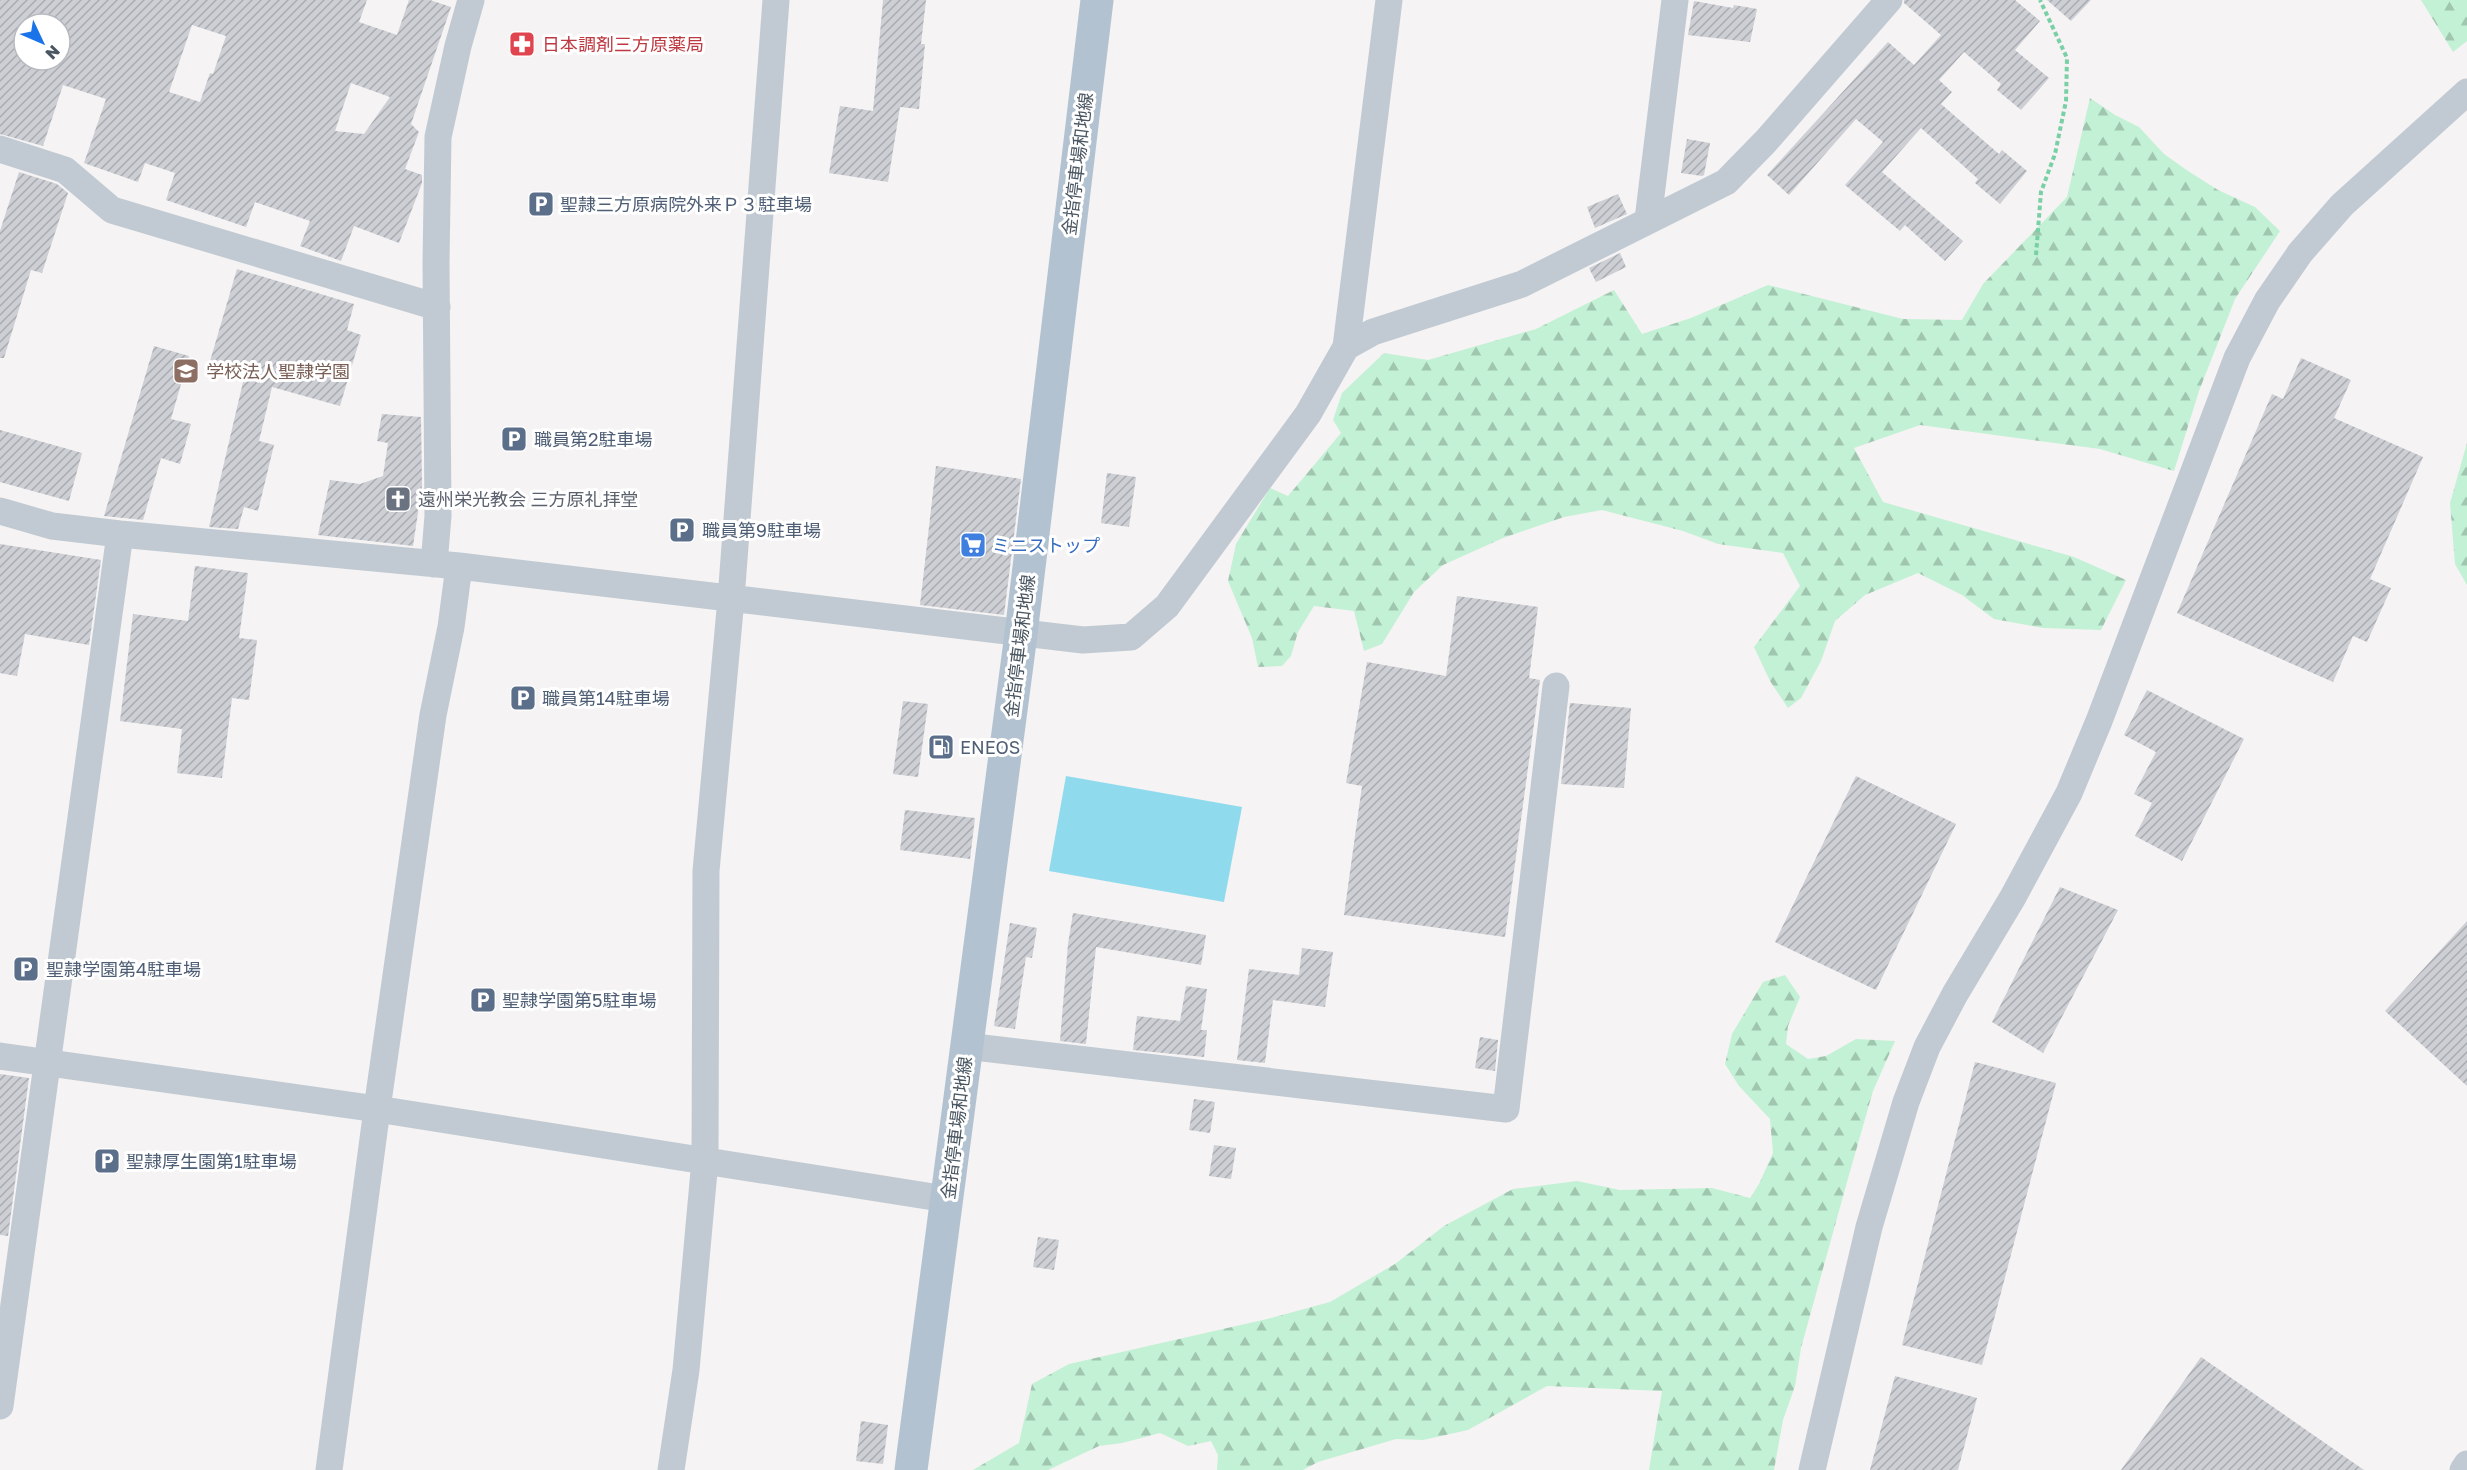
<svg xmlns="http://www.w3.org/2000/svg" width="2467" height="1470" viewBox="0 0 2467 1470" font-family="'Golos Text','Noto Sans JP',sans-serif">
	<defs>
		<pattern id="forest-firs" width="22" height="20" patternUnits="userSpaceOnUse" patternTransform="scale(1.5)"><rect width="22" height="20" fill="#c3f1d5"/><path d="M5 1l3.5 6h-7zM16 11l3.5 6h-7z" fill="#a0c6b0"/></pattern>
		<pattern id="building-hatch" width="6" height="6" patternUnits="userSpaceOnUse" patternTransform="scale(1.5)"><rect width="6" height="6" fill="#cdcfd5"/><path d="M-1 1l2-2M0 6l6-6M5 7l2-2" fill="none" stroke="#a8abb0"/></pattern>
	</defs>
	<rect width="100%" height="100%" fill="#f5f3f3"/>
	<path fill="url(#forest-firs)" d="M 2421,0 L 2467,0 L 2467,41 L 2453,52 Z
		M 2090,98 L 2115,115 L 2139,127 L 2164,154 L 2188,171 L 2218,190 L 2255,207 L 2280,231 L 2235,299 L 2199,391 L 2174,471 L 2100,449 L 1920,425 L 1854,448 L 1883,502 L 2074,557 L 2126,580 L 2101,630 L 2043,628 L 1994,619 L 1962,595 L 1918,573 L 1865,595 L 1835,621 L 1821,661 L 1801,698 L 1788,708 L 1770,681 L 1754,647 L 1800,586 L 1783,553 L 1718,544 L 1683,531 L 1602,510 L 1564,517 L 1503,538 L 1443,565 L 1414,592 L 1382,644 L 1364,651 L 1354,611 L 1314,606 L 1298,632 L 1291,656 L 1282,666 L 1258,667 L 1252,638 L 1228,581 L 1236,544 L 1270,488 L 1288,496 L 1341,433 L 1333,420 L 1342,393 L 1384,353 L 1428,360 L 1536,329 L 1614,290 L 1642,334 L 1691,318 L 1768,285 L 1903,319 L 1962,320 L 1983,284 L 2067,197 Z
		M 2467,443 L 2467,585 L 2455,564 L 2450,503 Z
		M 1785,975 L 1800,997 L 1788,1026 L 1786,1044 L 1808,1059 L 1826,1056 L 1856,1039 L 1895,1041 L 1873,1091 L 1847,1182 L 1801,1348 L 1795,1386 L 1783,1420 L 1774,1470 L 1649,1470 L 1662,1391 L 1547,1386 L 1468,1430 L 1423,1440 L 1396,1439 L 1318,1462 L 1303,1470 L 1217,1470 L 1218,1455 L 1211,1441 L 1188,1446 L 1160,1433 L 1122,1443 L 1099,1446 L 1048,1470 L 973,1470 L 1019,1443 L 1032,1384 L 1069,1364 L 1267,1319 L 1330,1302 L 1395,1264 L 1444,1226 L 1513,1189 L 1577,1181 L 1620,1190 L 1712,1188 L 1750,1198 L 1759,1184 L 1773,1153 L 1770,1119 L 1739,1086 L 1725,1064 L 1732,1034 L 1763,982 Z"/>
	<path fill="#90daee" d="M 1066,776 L 1242,807 L 1224,902 L 1049,871 Z"/>
	<path fill="url(#building-hatch)" fill-rule="evenodd" d="M 0,0 L 367,0 L 359,22 L 397,35 L 409,0 L 430,0 L 451,7 L 411,124 L 419,132 L 405,169 L 422,175 L 422,183 L 399,243 L 354,226 L 341,261 L 300,246 L 310,221 L 255,202 L 246,227 L 166,200 L 175,173 L 145,163 L 138,182 L 84,163 L 106,99 L 63,85 L 43,146 L 0,134 ZM 24,24 L 60,24 L 60,60 L 24,60 ZM 192,25 L 226,36 L 213,74 L 210,73 L 200,102 L 169,92 ZM 351,83 L 390,97 L 364,134 L 335,131 Z
		M 883,0 L 926,0 L 921,44 L 925,44 L 919,109 L 900,107 L 888,182 L 829,173 L 840,106 L 873,111 Z
		M 1904,0 L 2015,0 L 2040,21 L 2015,50 L 2049,78 L 2021,110 L 1997,90 L 2001,84 L 1964,52 L 1939,80 L 1952,92 L 1941,104 L 1999,154 L 2002,150 L 2027,171 L 2000,204 L 1975,183 L 1978,179 L 1921,128 L 1882,172 L 1963,241 L 1945,261 L 1905,225 L 1900,231 L 1845,185 L 1883,142 L 1856,119 L 1789,195 L 1767,175 L 1888,42 L 1914,65 L 1941,35 L 1904,3 Z
		M 2047,0 L 2091,0 L 2071,21 Z
		M 1694,1 L 1733,8 L 1734,5 L 1757,9 L 1750,42 L 1688,35 Z
		M 1687,139 L 1710,143 L 1704,175 L 1702,176 L 1681,173 Z
		M 19,172 L 57,184 L 68,193 L 42,273 L 31,270 L 4,358 L 0,358 L 0,231 Z
		M 1618,194 L 1627,214 L 1595,228 L 1587,207 Z
		M 1620,253 L 1626,267 L 1596,282 L 1589,268 Z
		M 237,269 L 354,304 L 347,330 L 361,335 L 340,406 L 272,387 L 259,441 L 274,445 L 258,511 L 244,507 L 238,529 L 209,527 L 244,378 L 208,368 Z
		M 154,346 L 189,356 L 171,419 L 191,424 L 180,464 L 161,458 L 143,520 L 104,516 Z
		M 2301,358 L 2351,380 L 2334,418 L 2423,457 L 2370,579 L 2391,588 L 2367,642 L 2353,636 L 2333,682 L 2177,613 L 2272,394 L 2283,399 Z
		M 382,414 L 421,417 L 422,486 L 413,546 L 318,535 L 330,480 L 360,484 L 383,476 L 388,443 L 377,441 Z
		M 0,430 L 82,453 L 69,501 L 0,482 Z
		M 936,466 L 1021,479 L 1004,615 L 920,605 Z
		M 1107,473 L 1136,477 L 1129,527 L 1101,523 Z
		M 0,544 L 101,560 L 89,645 L 25,634 L 17,676 L 0,673 Z
		M 195,566 L 248,573 L 239,638 L 257,640 L 249,700 L 232,698 L 222,778 L 177,773 L 182,729 L 120,721 L 133,614 L 188,621 Z
		M 1457,596 L 1538,607 L 1529,678 L 1540,680 L 1505,937 L 1344,915 L 1362,786 L 1346,783 L 1367,662 L 1446,676 Z
		M 2147,690 L 2244,739 L 2182,861 L 2135,836 L 2152,803 L 2134,794 L 2156,752 L 2124,735 Z
		M 903,701 L 928,704 L 918,777 L 893,774 Z
		M 1570,703 L 1631,708 L 1624,788 L 1561,784 Z
		M 1856,776 L 1956,824 L 1876,990 L 1775,942 Z
		M 905,810 L 975,818 L 970,859 L 900,850 Z
		M 2060,887 L 2118,910 L 2043,1053 L 1992,1022 Z
		M 1073,913 L 1206,935 L 1201,965 L 1096,947 L 1086,1044 L 1060,1041 L 1068,944 Z
		M 2467,921 L 2467,1086 L 2385,1011 Z
		M 1010,923 L 1037,928 L 1032,958 L 1026,957 L 1015,1029 L 994,1026 Z
		M 1302,948 L 1333,952 L 1325,1007 L 1273,1000 L 1265,1063 L 1237,1060 L 1249,969 L 1299,975 Z
		M 1186,986 L 1207,989 L 1201,1030 L 1207,1030 L 1204,1057 L 1133,1050 L 1137,1016 L 1180,1021 Z
		M 1480,1037 L 1498,1040 L 1495,1071 L 1475,1068 Z
		M 1975,1062 L 2056,1083 L 1982,1365 L 1902,1345 Z
		M 0,1074 L 29,1078 L 8,1236 L 0,1235 Z
		M 1194,1099 L 1215,1102 L 1210,1133 L 1189,1130 Z
		M 1214,1145 L 1236,1148 L 1231,1179 L 1209,1176 Z
		M 1038,1237 L 1059,1240 L 1054,1270 L 1033,1267 Z
		M 2201,1357 L 2364,1470 L 2121,1470 Z
		M 1895,1376 L 1977,1398 L 1958,1470 L 1870,1470 Z
		M 861,1421 L 888,1425 L 883,1464 L 856,1461 Z"/>
	<g fill="none" stroke-linecap="round" stroke-linejoin="round">
		<path stroke="#7ad0a6" stroke-width="4" stroke-dasharray="4.5 3" stroke-linecap="butt" d="M 2036,255 L 2041,192 L 2055,154 L 2066,101 L 2067,58 L 2040,0"/>
		<path stroke="#c1cad2" stroke-width="27" d="M 0,149 L 65,170 L 112,210 L 437,307
			M 1648,220 L 1675,0
			M 1346,347 L 1373,332 L 1522,284 L 1726,182 L 1766,141 L 1889,0
			M 0,511 L 52,526 L 120,534 L 459,566 L 1083,640 L 1131,637 L 1167,606 L 1308,414 L 1346,347 L 1389,0
			M 434,564 L 438,516 L 436,263 L 438,137 L 458,46 L 471,0
			M 966,1046 L 1506,1109 L 1556,686
			M 0,1056 L 377,1109 L 946,1199
			M 0,1406 L 120,534
			M 329,1470 L 377,1109 L 433,715 L 451,627 L 459,566
			M 671,1470 L 686,1370 L 705,1160 L 706,871 L 731,599 L 776,0
			M 1812,1470 L 1869,1227 L 1906,1102 L 1927,1047 L 1955,994 L 2013,897 L 2069,793 L 2099,721 L 2237,358 L 2267,301 L 2300,253 L 2342,205 L 2467,92
			M 2463,1470 L 2467,1464"/>
		<path stroke="#b3c2d1" stroke-width="33" d="M 911,1470 L 1021,634 L 1097,0"/>
	</g>
	<defs>
		<symbol id="pharmacy-square" viewBox="-11 -11 22 22"><rect x="-9" y="-9" width="18" height="18" rx="4" fill="#e0444e" stroke="#fff"/><path d="M-2-6h4v4h4v4h-4v4h-4v-4h-4v-4h4Z" fill="#fff"/></symbol>
		<symbol id="parking-square" viewBox="-11 -11 22 22"><rect x="-9" y="-9" width="18" height="18" rx="4" fill="#5c6f8a" stroke="#fff"/><path d="M-3.5-5.5H1a3.5 3.5 0 0 1 0 7H-1V5.5H-3.5ZM-1-3.4V-.6H.8a1.4 1.4 0 0 0 0-2.8Z" fill="#fff"/></symbol>
		<symbol id="university-square" viewBox="-11 -11 22 22"><rect x="-9" y="-9" width="18" height="18" rx="4" fill="#8d6e63" stroke="#fff"/><path d="M0-5L7-2L0 1L-7-2ZM-4 1L0 2.5L4 1V4Q0 6-4 4Z" fill="#fff"/></symbol>
		<symbol id="church-square" viewBox="-11 -11 22 22"><rect x="-9" y="-9" width="18" height="18" rx="4" fill="#6b7280" stroke="#fff"/><path d="M-1.2-6h2.4v3.5h3.3v2.4h-3.3V6h-2.4V-.1h-3.3v-2.4h3.3Z" fill="#fff"/></symbol>
		<symbol id="supermarket-square" viewBox="-11 -11 22 22"><rect x="-9" y="-9" width="18" height="18" rx="4" fill="#3f7fe0" stroke="#fff"/><path d="M-6-5.5h2.5l.6 2H6L4.5 2H-2.5L-4.4-4H-6ZM-1.5 3.2a1.3 1.3 0 1 0 .1 0ZM3 3.2a1.3 1.3 0 1 0 .1 0Z" fill="#fff"/></symbol>
		<symbol id="fuel-square" viewBox="-11 -11 22 22"><rect x="-9" y="-9" width="18" height="18" rx="4" fill="#5c6f8a" stroke="#fff"/><path d="M-5.5-6h7V0h2V4h1.3V-2.5L3-4.5l.8-.8L6-3V5H2.5V1h-1V6h-7ZM-4.2-4.7v3.2H.2V-4.7Z" fill="#fff"/></symbol>
	</defs>
	<g fill-rule="evenodd">
		<use href="#pharmacy-square" x="507" y="29" width="30" height="30"/>
		<use href="#parking-square" x="526" y="189" width="30" height="30"/>
		<use href="#university-square" x="171" y="356" width="30" height="30"/>
		<use href="#parking-square" x="499" y="424" width="30" height="30"/>
		<use href="#church-square" x="383" y="484" width="30" height="30"/>
		<use href="#parking-square" x="667" y="515" width="30" height="30"/>
		<use href="#supermarket-square" x="958" y="530" width="30" height="30"/>
		<use href="#parking-square" x="508" y="683" width="30" height="30"/>
		<use href="#fuel-square" x="926" y="732" width="30" height="30"/>
		<use href="#parking-square" x="11" y="954" width="30" height="30"/>
		<use href="#parking-square" x="468" y="985" width="30" height="30"/>
		<use href="#parking-square" x="92" y="1146" width="30" height="30"/>
	</g>
	<g text-anchor="middle" dominant-baseline="central" stroke-width="6" stroke-linejoin="round" paint-order="stroke">
		<g font-size="18" fill="#be3a42" stroke="#fff" text-anchor="start">
			<text x="542" y="44">日本調剤三方原薬局</text>
		</g>
		<g font-size="18" fill="#4a5661" stroke="#fff">
			<text transform="translate(1077 164) rotate(-83)">金指停車場和地線</text>
			<text transform="translate(1019 646) rotate(-83)">金指停車場和地線</text>
			<text transform="translate(956 1128) rotate(-83)">金指停車場和地線</text>
		</g>
		<g font-size="18" fill="#4e5e75" stroke="#fff" text-anchor="start">
			<text x="560" y="204">聖隷三方原病院外来Ｐ３駐車場</text>
			<text x="534" y="439">職員第2駐車場</text>
			<text x="702" y="530">職員第9駐車場</text>
			<text x="542" y="698">職員第14駐車場</text>
			<text x="960" y="747">ENEOS</text>
			<text x="46" y="969">聖隷学園第4駐車場</text>
			<text x="502" y="1000">聖隷学園第5駐車場</text>
			<text x="126" y="1161">聖隷厚生園第1駐車場</text>
		</g>
		<g font-size="18" fill="#785e54" stroke="#fff" text-anchor="start">
			<text x="206" y="371">学校法人聖隷学園</text>
		</g>
		<g font-size="18" fill="#5b616d" stroke="#fff" text-anchor="start">
			<text x="418" y="499">遠州栄光教会 三方原礼拝堂</text>
		</g>
		<g font-size="18" fill="#366cbe" stroke="#fff" text-anchor="start">
			<text x="992" y="545">ミニストップ</text>
		</g>
	</g>
	<g transform="translate(42 42) rotate(134)"><circle r="28" fill="#ffffff" stroke="#b7bbc0" stroke-width="1.5"/>
	<path d="M0-4.5L10 22L0 15L-10 22Z" fill="#1a73e8"/>
	<text y="-9" font-size="16" font-weight="bold" text-anchor="middle" fill="#4a5661">N</text>
	</g>
</svg>
